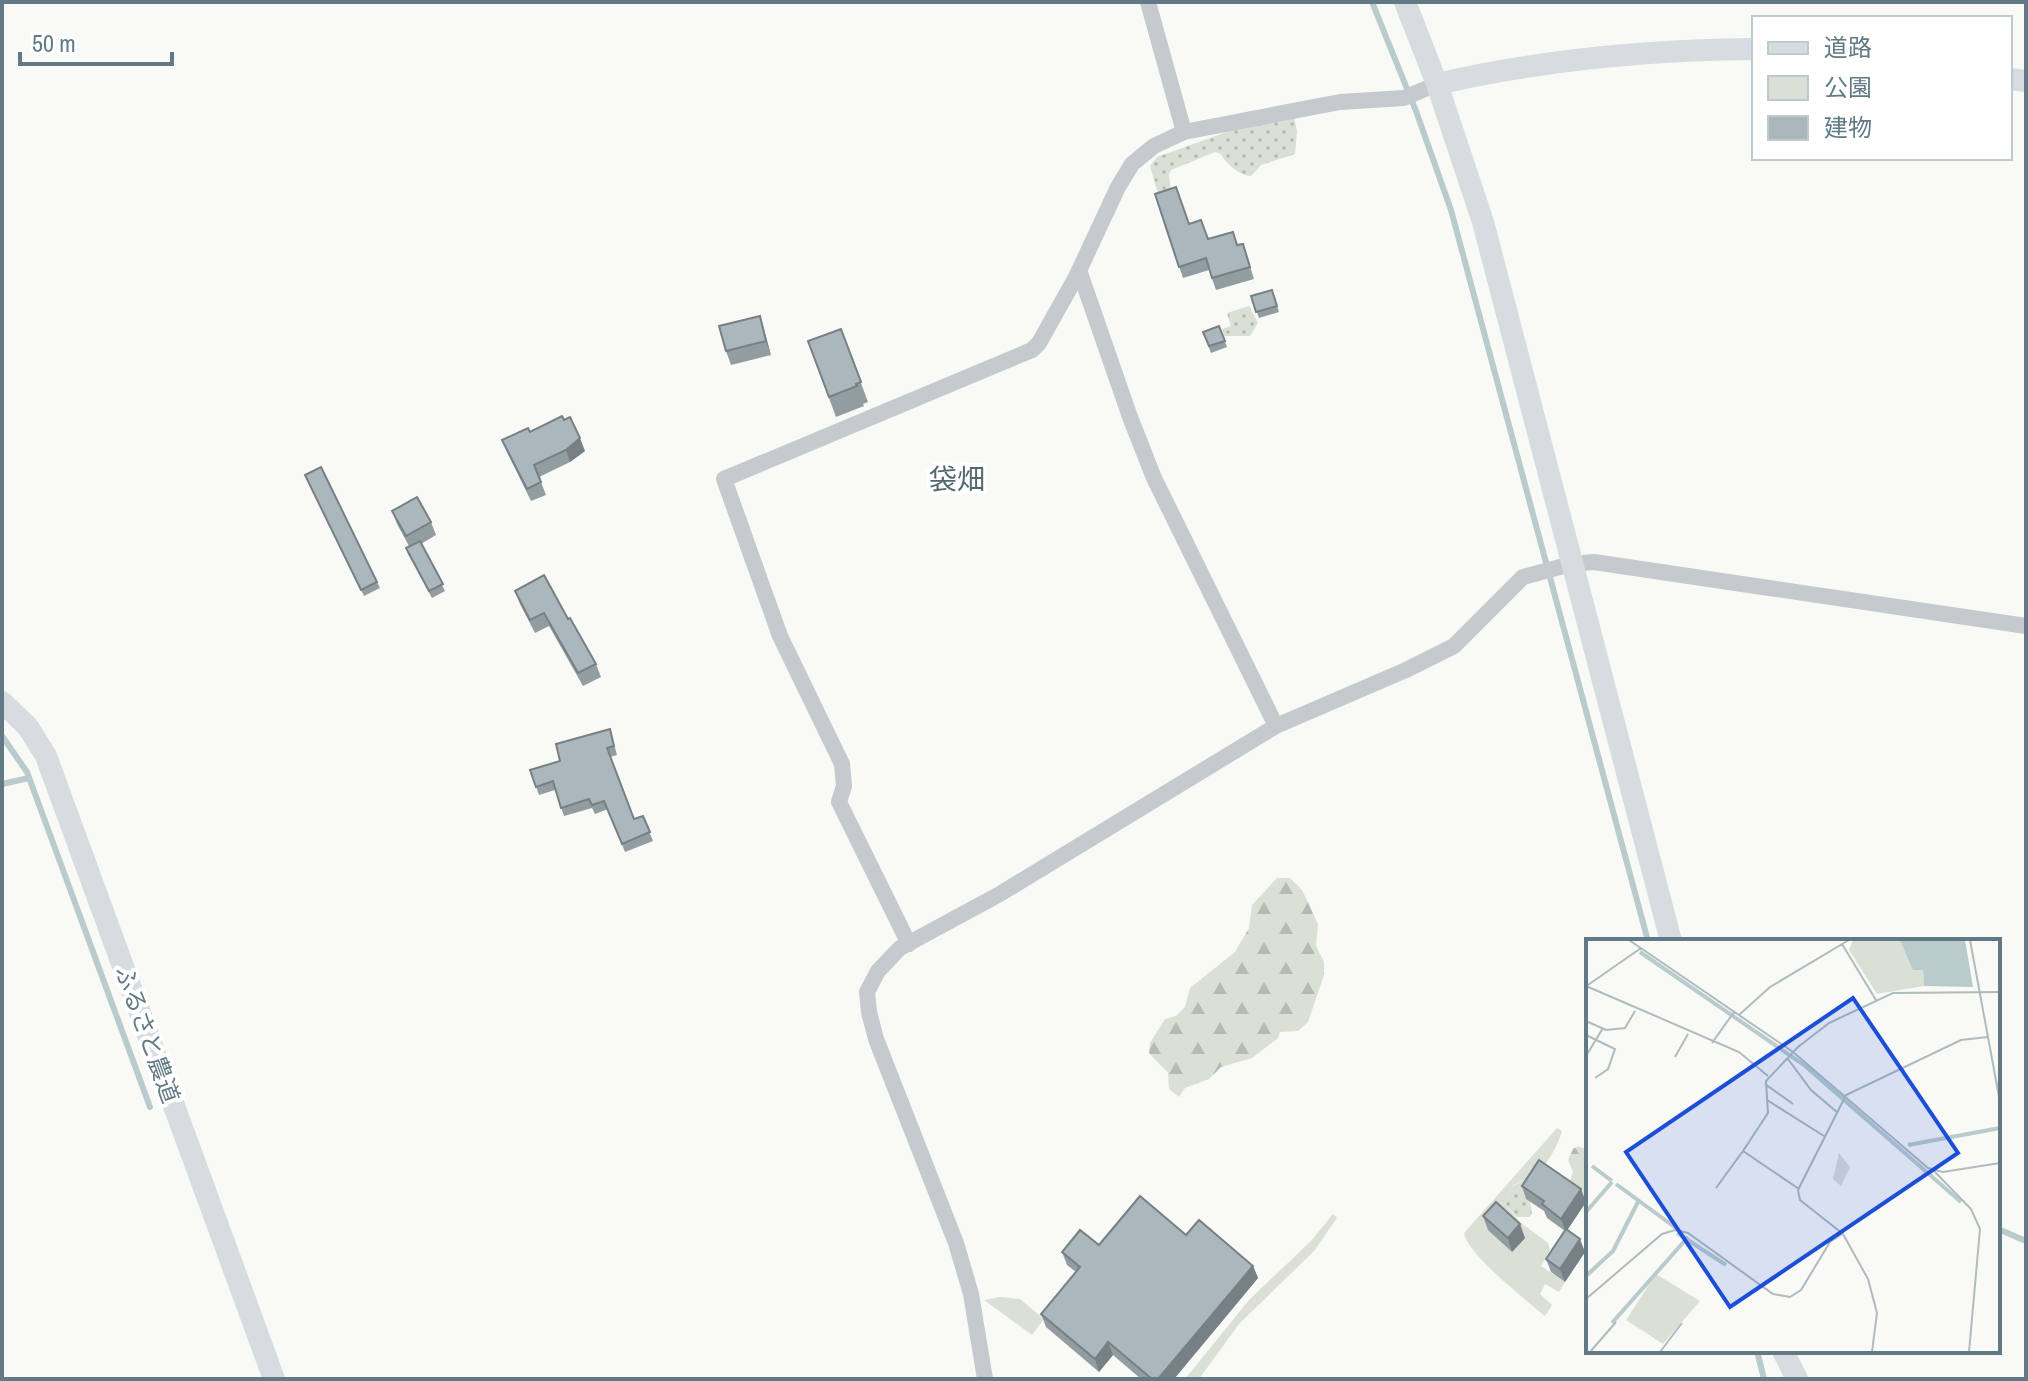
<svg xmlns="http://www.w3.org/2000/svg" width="2028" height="1381" viewBox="0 0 2028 1381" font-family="'Archivo Narrow','Noto Sans JP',sans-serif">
	<defs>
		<pattern id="forest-firs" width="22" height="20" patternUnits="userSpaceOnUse" patternTransform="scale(2)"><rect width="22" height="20" fill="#dae0d5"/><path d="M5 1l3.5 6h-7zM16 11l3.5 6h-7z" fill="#b4bbb2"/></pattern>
		<pattern id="garden-dots" width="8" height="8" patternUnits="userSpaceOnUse" patternTransform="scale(2)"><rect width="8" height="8" fill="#dae0d5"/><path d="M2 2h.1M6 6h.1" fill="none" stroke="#b4bbb2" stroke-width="1.8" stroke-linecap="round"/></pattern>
	</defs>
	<rect width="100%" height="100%" fill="#f9f9f6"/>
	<path fill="#dae0d5" d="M 1557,1128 L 1562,1131 C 1557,1148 1545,1170 1528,1178 C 1522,1181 1517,1182 1511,1187 L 1505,1204 L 1521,1223 L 1548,1243 L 1550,1250 L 1541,1266 L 1565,1282 L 1559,1292 L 1545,1284 L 1540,1294 L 1552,1305 L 1545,1316 C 1526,1300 1468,1255 1464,1233 Z
		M 1333,1214 L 1337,1218 L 1314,1251 L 1239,1324 L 1199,1379 L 1185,1379 L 1249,1300 L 1311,1241 Z
		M 1000,1297 L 1020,1299 L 1044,1319 L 1032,1335 L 984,1300 Z"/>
	<path fill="url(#forest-firs)" d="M 1277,878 L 1290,878 L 1302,890 L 1318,924 L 1316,946 L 1324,962 L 1324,975 L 1308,1022 L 1298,1031 L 1280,1032 L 1278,1038 L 1252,1058 L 1221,1067 L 1209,1079 L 1185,1088 L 1179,1097 L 1169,1089 L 1168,1073 L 1149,1053 L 1150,1043 L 1165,1019 L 1176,1016 L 1185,1007 L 1190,988 L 1235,952 L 1249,928 L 1252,905 Z
		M 1578,1146 L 1588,1150 L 1588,1209 L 1585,1204 L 1586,1200 L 1575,1193 L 1569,1183 L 1573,1172 L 1568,1160 L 1573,1149 Z"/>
	<path fill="url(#garden-dots)" d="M 1294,117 L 1297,131 L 1295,154 L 1261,165 L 1251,176 C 1239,175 1226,164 1221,154 L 1215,152 L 1171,170 L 1169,175 L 1171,192 L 1161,204 L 1150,166 L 1157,157 L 1232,130 Z
		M 1249,306 L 1258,323 L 1250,336 L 1224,336 L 1222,329 L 1231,326 L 1227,313 Z
		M 1530,1177 L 1527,1199 L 1530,1202 L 1532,1214 L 1529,1217 L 1517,1217 L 1505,1204 L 1511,1187 Z"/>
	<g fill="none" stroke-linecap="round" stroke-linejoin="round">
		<path stroke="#bacbcd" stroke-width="6" d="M 1372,2 L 1416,111 L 1451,210 L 1648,941
			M 2,736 L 27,772 L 150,1107
			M 2,784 L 29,778
			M 1998,1229 L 2026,1241
			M 1757,1351 L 1764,1379"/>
		<path stroke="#c4cacd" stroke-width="16" d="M 1148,2 L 1184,132
			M 1079,270 L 1130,417 L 1154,478 L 1276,726
			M 909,944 L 839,802 L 844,786 L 842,764 L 780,636 L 724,479 L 1032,350 L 1039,343 L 1076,277 L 1118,187 L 1132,164 L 1154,146 L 1184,132 L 1340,102 L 1404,98 L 1437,84
			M 985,1379 L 971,1294 L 956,1243 L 876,1039 L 869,1012 L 867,992 L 878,971 L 900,948 L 998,895 L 1276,726 L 1406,670 L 1454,646 L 1523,577 L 1571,564 L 1594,562 L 2026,626"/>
		<path stroke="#d6dcdf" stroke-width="22" d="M 1405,2 L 1437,84 L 1483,222 L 1671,941
			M 2010,79 L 2026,81
			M 1437,84 C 1541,60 1648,50 1754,49
			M 2,702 L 28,727 L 46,756 L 274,1379
			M 1783,1351 L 1797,1379"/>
	</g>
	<path fill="#929da2" d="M 1155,194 L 1208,239 L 1238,245 L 1243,244 L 1254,279 L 1216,290 L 1209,270 L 1183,278 Z
		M 1272,290 L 1279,312 L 1259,318 L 1251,296 Z
		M 1219,326 L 1227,347 L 1211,353 L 1203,332 Z
		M 841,329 L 868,402 L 863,404 L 864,406 L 836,417 L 808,341 Z
		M 764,330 L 771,355 L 731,365 L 726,351 Z
		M 530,432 L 585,451 L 570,462 L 539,477 L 546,495 L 531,501 L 507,452 L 502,440 Z
		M 305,475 L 377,582 L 380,588 L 364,596 Z
		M 392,511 L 431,522 L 436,535 L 421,544 L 445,591 L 432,598 L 408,554 L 406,548 L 409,546 L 397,524 Z
		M 515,591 L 568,619 L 596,664 L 601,677 L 583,686 L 549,626 L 535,633 L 520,604 Z
		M 610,729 L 617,755 L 610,757 L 634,819 L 643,816 L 653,841 L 625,852 L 608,809 L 595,814 L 592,808 L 564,816 L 555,790 L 539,795 L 530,770 L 560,761 Z
		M 1522,1186 L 1586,1202 L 1567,1230 L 1585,1252 L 1565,1282 L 1551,1272 L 1546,1259 L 1565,1231 L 1547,1218 L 1544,1211 L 1526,1199 Z
		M 1483,1216 L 1525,1238 L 1512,1252 L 1488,1230 Z
		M 1186,1235 L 1253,1266 L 1258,1278 L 1174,1379 L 1141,1379 L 1113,1355 L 1099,1372 L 1046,1327 L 1041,1314 L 1076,1272 L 1067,1265 L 1062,1252 L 1099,1245 Z"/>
	<path fill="#778084" d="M 760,316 L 764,330 L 771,355 L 766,341 Z
		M 580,438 L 585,451 L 570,462 L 566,450 Z
		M 1581,1189 L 1586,1202 L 1566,1232 L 1561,1219 Z
		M 1520,1224 L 1525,1238 L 1512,1252 L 1508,1238 Z
		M 1580,1239 L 1585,1252 L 1565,1282 L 1560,1269 Z
		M 1253,1266 L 1258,1278 L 1174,1379 L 1158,1379 Z
		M 1108,1342 L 1113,1355 L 1099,1372 L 1095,1359 Z"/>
	<path fill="#aab7bc" stroke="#778084" stroke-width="2" d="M 1176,187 L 1189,224 L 1201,220 L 1208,239 L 1233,232 L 1237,245 L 1243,244 L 1250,267 L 1212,278 L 1206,258 L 1179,267 L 1155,194 Z
		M 1272,290 L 1277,306 L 1256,312 L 1251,296 Z
		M 760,316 L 766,341 L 726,351 L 719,326 Z
		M 1219,326 L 1225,341 L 1209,346 L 1203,332 Z
		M 841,329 L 861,382 L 856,384 L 857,386 L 829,397 L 808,341 Z
		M 562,416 L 564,420 L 570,417 L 580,438 L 566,450 L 534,465 L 541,482 L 527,489 L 502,440 L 528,428 L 530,432 Z
		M 321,467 L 377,582 L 361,590 L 305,475 Z
		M 417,497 L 431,522 L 406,536 L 392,511 Z
		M 420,541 L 443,584 L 429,591 L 406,548 Z
		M 544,575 L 568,619 L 570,618 L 596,664 L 578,673 L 544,613 L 530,620 L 515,591 Z
		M 610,729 L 614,746 L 607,748 L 634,819 L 643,816 L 650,832 L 622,844 L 604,801 L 592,805 L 589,799 L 561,808 L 553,781 L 536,787 L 530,770 L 560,761 L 556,744 Z
		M 1539,1160 L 1581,1189 L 1561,1219 L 1542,1204 L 1544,1201 L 1522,1186 Z
		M 1140,1196 L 1186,1235 L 1199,1220 L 1253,1266 L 1158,1379 L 1152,1379 L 1108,1342 L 1095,1359 L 1041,1314 L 1080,1267 L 1062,1252 L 1080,1230 L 1099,1245 Z
		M 1496,1202 L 1520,1224 L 1508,1238 L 1483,1216 Z
		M 1566,1229 L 1580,1239 L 1560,1269 L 1546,1259 Z"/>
	<g text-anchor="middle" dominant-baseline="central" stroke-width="8" stroke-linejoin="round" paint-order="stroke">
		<g font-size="24" fill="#617a85" stroke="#fff">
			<text transform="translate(148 1034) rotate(70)">ふるさと農道</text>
		</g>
		<g font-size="28" fill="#54686f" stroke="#fff">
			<text x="957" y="479">袋畑</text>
		</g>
	</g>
	<g transform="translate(1586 939)">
		<rect width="414" height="414" fill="#f9f9f6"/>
		<path d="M 267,1 L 314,1 L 337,31 L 338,47 L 291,55 L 263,11 ZM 70,335 L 114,362 L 77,405 L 40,381 Z" fill="#dae0d5"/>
		<path d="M 253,214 L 264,228 L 255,247 L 247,240 Z" fill="#dae0d5"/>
		<path d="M 314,1 L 379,1 L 387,48 L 338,47 L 337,31 L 327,31 Z" fill="#bacbcd"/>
		<path fill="none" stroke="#bacbcd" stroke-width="4" d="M 54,13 L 218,126 L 375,263M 322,206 L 414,189M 6,227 L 26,242M 30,245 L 90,289M 0,273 L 26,243M 91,294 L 140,326M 0,337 L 27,312 L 53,261M 26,384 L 102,298"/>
		<path fill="none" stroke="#aebbbf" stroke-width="2" d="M 43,1 L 207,113 L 342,229 L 357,233 L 414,224M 384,1 L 414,163M 256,5 L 290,61M 2,46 L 55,9M 0,47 L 153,113 L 182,137M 153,76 L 184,48 L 263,1M 0,82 L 20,91 L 39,89 L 49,72M 0,96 L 29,110 L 22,130 L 9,139M 126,104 L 148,73M 0,117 L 17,89M 89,118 L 102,95M 202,120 L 225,151 L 252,174M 179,145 L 207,165M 181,161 L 238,197M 348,232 L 385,270 L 394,290 L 383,413M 130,249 L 157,212M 213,250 L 157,212 L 182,174 L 180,142 L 212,108 L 243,84 L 307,54 L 414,53M 0,360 L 76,295 L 89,291 L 102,294 L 187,355 L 204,358 L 215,351 L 244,303 L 256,295M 4,413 L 30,383M 74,413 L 96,384M 286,413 L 291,374 L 282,340 L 257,295 L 214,261 L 212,251 L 260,156 L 375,101 L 402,98"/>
		<path fill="#1d4ed8" fill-opacity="0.15" stroke="#1d4ed8" stroke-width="4" d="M 267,59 L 372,214 L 144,368 L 40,213 Z"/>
		<rect width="414" height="414" fill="none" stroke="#617a85" stroke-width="4"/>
	</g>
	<rect width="2028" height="1381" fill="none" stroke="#617a85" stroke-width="8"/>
	<rect x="1752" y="16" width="260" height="144" fill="#ffffff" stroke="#c0cace" stroke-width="2"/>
	<rect x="1768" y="42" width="40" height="12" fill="#d6dcdf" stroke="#c0cace" stroke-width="2"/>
	<text x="1824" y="56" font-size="24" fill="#617a85">道路</text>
	<rect x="1768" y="76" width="40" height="24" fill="#dae0d5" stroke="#c0cace" stroke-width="2"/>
	<text x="1824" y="96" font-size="24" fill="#617a85">公園</text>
	<rect x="1768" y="116" width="40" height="24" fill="#aab7bc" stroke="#c0cace" stroke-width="2"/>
	<text x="1824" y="136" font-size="24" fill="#617a85">建物</text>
	<path d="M20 52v12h152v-12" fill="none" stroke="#617a85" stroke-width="4"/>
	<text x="32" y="52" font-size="24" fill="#617a85" stroke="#ffffff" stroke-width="6" paint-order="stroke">50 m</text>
</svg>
